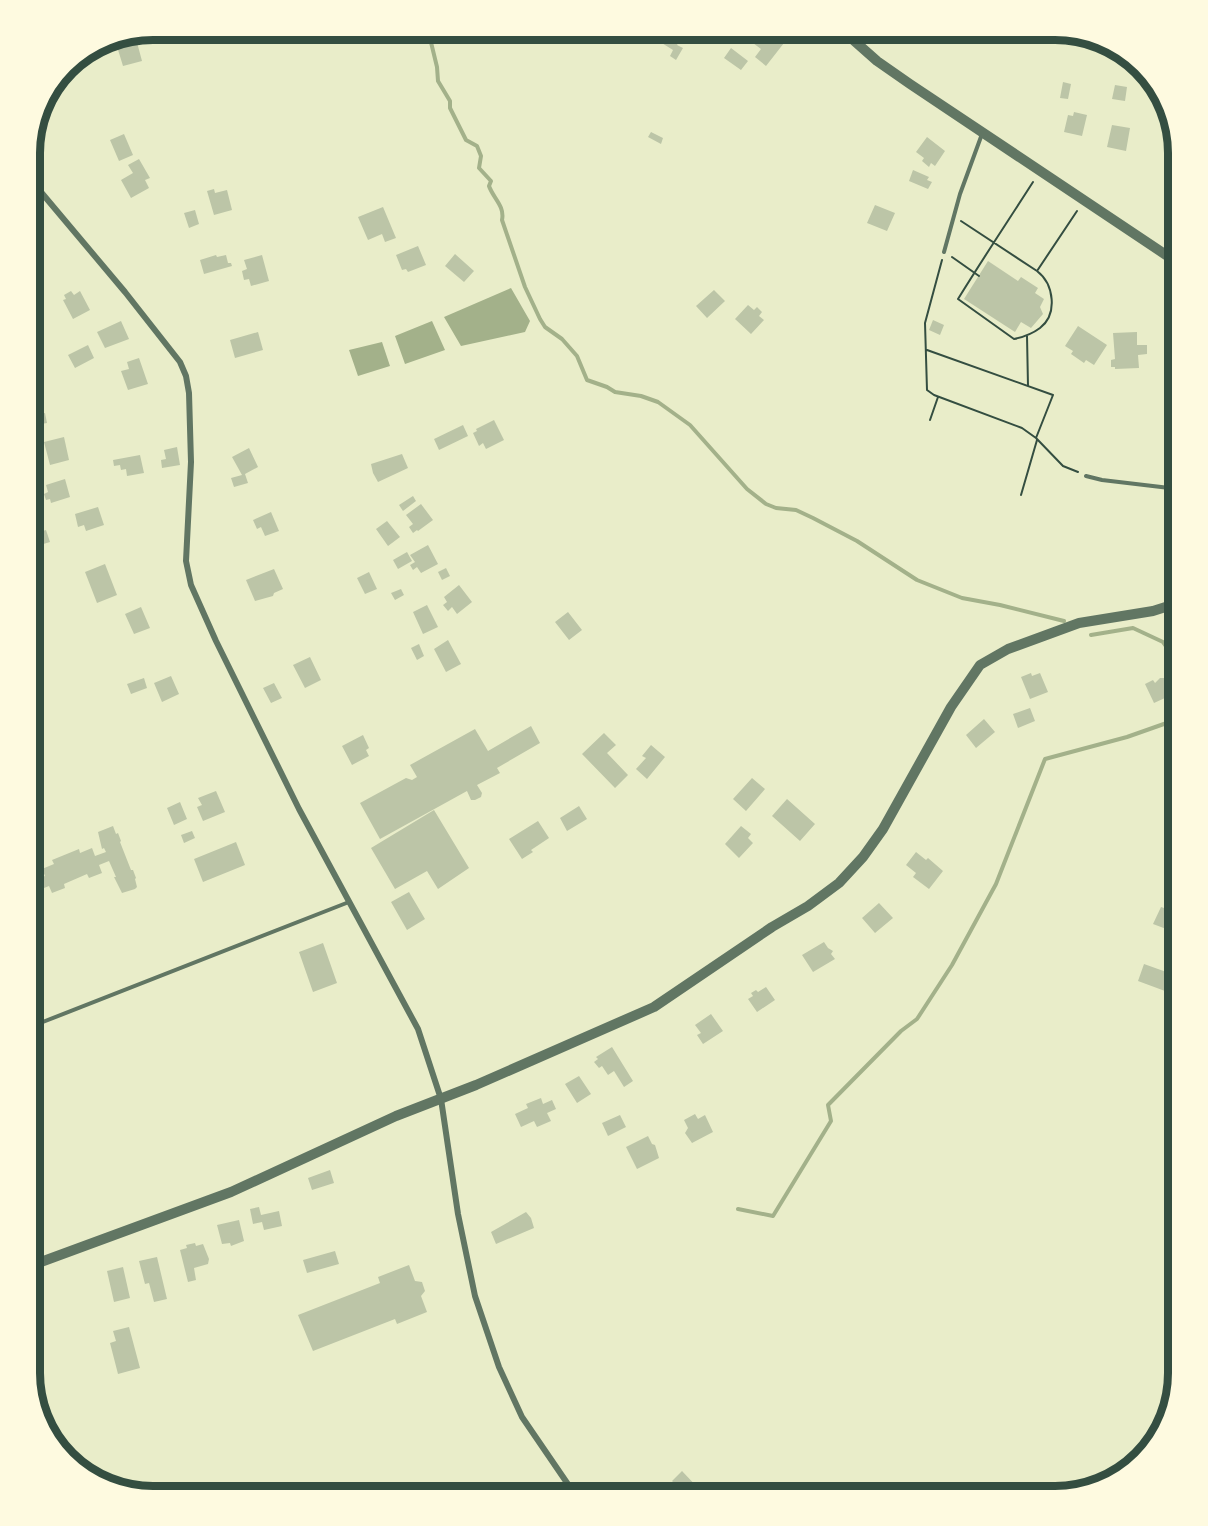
<svg xmlns="http://www.w3.org/2000/svg" width="1208" height="1526" viewBox="0 0 1208 1526" font-family="Inter,sans-serif">
	<rect width="100%" height="100%" fill="#e9edc9"/>
	<path fill="#a3b18a" d="M 511,288 L 530,321 L 525,332 L 461,346 L 444,317 Z
		M 432,321 L 445,350 L 405,364 L 395,336 Z
		M 382,342 L 390,366 L 358,376 L 349,350 Z"/>
	<g fill="none" stroke-linecap="round" stroke-linejoin="round">
		<path stroke="#a3b18a" stroke-width="4" d="M 428,30 L 437,67 L 438,81 L 450,101 L 450,108 L 466,140 L 477,146 L 481,156 L 479,168 L 491,181 L 489,186 C 493,198 505,206 502,220 L 525,287 L 540,319 L 545,327 L 562,339 L 577,356 L 587,380 L 607,387 L 615,392 L 641,396 L 658,402 L 690,425 L 747,489 L 766,504 L 776,508 L 796,510 L 813,518 L 857,541 L 917,580 L 962,598 L 1000,605 L 1064,621
			M 1091,635 L 1133,628 L 1163,642 L 1168,649 L 1178,653
			M 738,1209 L 773,1216 L 831,1121 L 828,1105 L 901,1031 L 917,1019 L 952,965 L 996,884 L 1045,759 L 1127,737 L 1178,719"/>
	</g>
	<path fill="#bcc5a7" d="M 663,30 L 680,30 L 684,33 L 677,45 L 683,48 L 676,60 L 670,56 L 673,50 L 657,40 Z
		M 769,31 L 784,43 L 766,66 L 755,57 L 761,49 L 753,43 L 760,35 L 764,37 Z
		M 135,35 L 142,61 L 123,66 L 115,40 Z
		M 731,48 L 748,61 L 741,70 L 724,58 Z
		M 1063,82 L 1071,84 L 1068,99 L 1060,98 Z
		M 1115,85 L 1127,87 L 1125,101 L 1112,99 Z
		M 1074,112 L 1087,115 L 1082,136 L 1064,132 L 1068,115 L 1073,116 Z
		M 1112,125 L 1130,128 L 1126,151 L 1107,147 Z
		M 651,132 L 663,138 L 661,144 L 648,137 Z
		M 124,134 L 133,155 L 119,161 L 110,140 Z
		M 927,137 L 945,151 L 935,166 L 931,163 L 929,167 L 922,161 L 924,158 L 916,152 Z
		M 139,159 L 150,178 L 145,180 L 149,188 L 131,198 L 121,180 L 133,173 L 128,165 Z
		M 913,170 L 929,177 L 927,180 L 932,182 L 928,189 L 909,181 Z
		M 214,189 L 215,193 L 227,190 L 232,210 L 214,215 L 207,191 Z
		M 875,205 L 895,213 L 887,231 L 867,223 Z
		M 383,207 L 396,238 L 385,242 L 382,234 L 368,240 L 358,217 Z
		M 195,210 L 199,224 L 189,228 L 184,213 Z
		M 418,246 L 426,265 L 408,272 L 406,269 L 402,270 L 396,255 Z
		M 455,254 L 474,271 L 464,282 L 445,266 Z
		M 216,255 L 217,257 L 226,255 L 228,263 L 231,263 L 232,266 L 204,274 L 200,260 Z
		M 262,255 L 269,281 L 251,286 L 249,279 L 244,280 L 242,271 L 247,269 L 244,260 Z
		M 988,261 L 1018,281 L 1021,277 L 1038,288 L 1035,293 L 1044,299 L 1040,307 L 1043,314 L 1031,328 L 1021,322 L 1015,332 L 964,299 Z
		M 714,290 L 725,301 L 707,318 L 696,306 Z
		M 71,291 L 74,295 L 80,291 L 90,310 L 73,319 L 63,300 L 66,299 L 64,295 Z
		M 748,305 L 754,310 L 757,307 L 762,312 L 759,316 L 764,320 L 751,334 L 735,319 Z
		M 1178,312 L 1178,333 L 1166,334 L 1164,314 Z
		M 933,320 L 944,325 L 940,335 L 929,330 Z
		M 121,321 L 129,339 L 105,348 L 97,332 Z
		M 1078,326 L 1107,345 L 1094,365 L 1086,360 L 1084,363 L 1071,354 L 1073,351 L 1065,346 Z
		M 258,332 L 263,350 L 235,358 L 230,340 Z
		M 1137,332 L 1137,345 L 1147,345 L 1147,354 L 1138,355 L 1139,368 L 1115,369 L 1115,367 L 1111,367 L 1111,360 L 1115,359 L 1113,333 Z
		M 34,337 L 40,352 L 30,356 L 30,339 Z
		M 88,345 L 94,358 L 75,368 L 68,355 Z
		M 139,358 L 148,384 L 128,390 L 121,371 L 129,369 L 127,362 Z
		M 45,413 L 47,423 L 35,425 L 33,415 Z
		M 494,420 L 504,440 L 486,449 L 483,443 L 479,446 L 473,433 L 477,431 L 476,429 Z
		M 463,425 L 468,436 L 439,450 L 434,439 Z
		M 64,437 L 69,460 L 50,465 L 44,442 Z
		M 177,447 L 180,465 L 162,468 L 161,460 L 166,459 L 164,450 Z
		M 249,448 L 258,467 L 245,474 L 248,483 L 234,487 L 231,478 L 242,475 L 232,457 Z
		M 402,454 L 408,468 L 378,482 L 373,473 L 371,464 Z
		M 140,455 L 144,473 L 127,476 L 126,469 L 121,470 L 120,465 L 114,466 L 113,460 Z
		M 65,479 L 70,497 L 51,503 L 50,499 L 46,500 L 44,494 L 48,492 L 46,485 Z
		M 413,496 L 416,501 L 403,511 L 399,505 Z
		M 421,504 L 433,520 L 418,531 L 417,530 L 413,533 L 409,527 L 413,524 L 406,515 Z
		M 98,507 L 104,525 L 86,531 L 84,525 L 78,527 L 75,514 Z
		M 271,512 L 279,531 L 265,536 L 261,527 L 257,529 L 253,520 Z
		M 387,521 L 400,537 L 388,546 L 376,529 Z
		M 46,530 L 50,542 L 40,545 L 36,533 Z
		M 428,545 L 438,564 L 421,573 L 417,567 L 413,570 L 410,565 L 415,562 L 410,555 Z
		M 407,552 L 412,561 L 398,569 L 393,560 Z
		M 105,564 L 117,595 L 97,603 L 85,572 Z
		M 446,568 L 450,576 L 442,580 L 438,572 Z
		M 274,569 L 283,589 L 274,593 L 273,596 L 255,601 L 246,580 Z
		M 369,572 L 377,589 L 365,594 L 357,578 Z
		M 459,585 L 472,602 L 457,614 L 452,607 L 448,611 L 443,605 L 447,602 L 444,597 Z
		M 401,589 L 404,595 L 395,600 L 391,593 Z
		M 427,605 L 438,627 L 423,634 L 413,612 Z
		M 141,607 L 150,628 L 134,634 L 125,614 Z
		M 568,612 L 582,630 L 569,640 L 555,622 Z
		M 448,640 L 461,664 L 446,672 L 434,649 Z
		M 419,644 L 424,656 L 417,660 L 411,648 Z
		M 310,657 L 321,680 L 305,688 L 293,665 Z
		M 1172,671 L 1178,685 L 1178,692 L 1154,703 L 1145,684 L 1153,680 L 1155,683 L 1160,678 L 1165,678 L 1164,675 Z
		M 1031,673 L 1032,676 L 1040,673 L 1048,692 L 1030,699 L 1021,677 Z
		M 171,676 L 179,694 L 162,702 L 154,683 Z
		M 144,678 L 147,688 L 131,694 L 127,684 Z
		M 274,683 L 282,698 L 271,703 L 263,688 Z
		M 1030,708 L 1035,721 L 1018,728 L 1013,714 Z
		M 984,719 L 995,732 L 976,748 L 966,735 Z
		M 531,726 L 540,743 L 497,768 L 500,773 L 477,785 L 482,793 L 481,797 L 475,800 L 471,800 L 467,791 L 380,839 L 360,803 L 406,778 L 412,780 L 417,777 L 410,765 L 475,729 L 488,751 Z
		M 604,733 L 616,745 L 607,753 L 628,775 L 615,788 L 582,754 Z
		M 363,735 L 369,748 L 366,750 L 369,756 L 352,765 L 342,746 Z
		M 651,745 L 665,757 L 647,779 L 636,769 L 646,758 L 642,756 Z
		M 752,778 L 765,789 L 746,811 L 733,799 Z
		M 216,791 L 225,812 L 203,821 L 197,807 L 202,805 L 198,798 Z
		M 787,799 L 815,824 L 800,841 L 772,816 Z
		M 180,802 L 187,819 L 174,825 L 167,808 Z
		M 579,806 L 587,819 L 567,831 L 560,818 Z
		M 434,810 L 469,868 L 438,889 L 427,871 L 395,889 L 371,848 Z
		M 538,821 L 549,838 L 531,850 L 533,852 L 522,859 L 509,839 Z
		M 113,826 L 116,834 L 118,833 L 121,841 L 120,842 L 131,870 L 133,870 L 136,878 L 135,879 L 137,887 L 135,889 L 122,893 L 114,877 L 116,877 L 109,861 L 99,865 L 102,873 L 89,878 L 87,874 L 64,884 L 65,888 L 52,893 L 49,886 L 44,888 L 40,878 L 45,876 L 42,869 L 54,864 L 52,860 L 79,849 L 80,853 L 92,848 L 95,856 L 106,852 L 104,848 L 102,849 L 98,832 Z
		M 741,826 L 751,834 L 748,838 L 753,843 L 739,858 L 725,844 Z
		M 192,831 L 195,838 L 184,843 L 181,835 Z
		M 236,842 L 245,865 L 203,882 L 194,859 Z
		M 916,852 L 926,860 L 928,858 L 943,871 L 929,889 L 913,877 L 916,873 L 906,865 Z
		M 409,892 L 425,919 L 407,930 L 391,902 Z
		M 879,903 L 893,918 L 875,933 L 862,918 Z
		M 1169,904 L 1178,908 L 1178,938 L 1175,945 L 1165,941 L 1169,930 L 1153,924 L 1161,907 L 1167,909 Z
		M 824,942 L 828,948 L 833,951 L 831,954 L 835,959 L 813,972 L 802,955 Z
		M 323,943 L 337,983 L 313,992 L 299,952 Z
		M 1144,964 L 1172,974 L 1165,991 L 1138,981 Z
		M 766,987 L 775,1000 L 757,1012 L 748,999 L 753,996 L 751,993 L 756,990 L 758,992 Z
		M 711,1014 L 723,1031 L 703,1044 L 697,1035 L 701,1033 L 695,1025 Z
		M 612,1047 L 633,1081 L 624,1087 L 614,1071 L 608,1075 L 602,1066 L 599,1068 L 594,1062 L 598,1059 L 596,1057 Z
		M 579,1076 L 591,1094 L 577,1103 L 565,1084 Z
		M 541,1098 L 543,1104 L 552,1100 L 556,1109 L 547,1113 L 551,1121 L 537,1127 L 534,1121 L 521,1127 L 515,1114 L 528,1108 L 526,1104 Z
		M 695,1114 L 698,1119 L 705,1115 L 713,1132 L 692,1143 L 685,1133 L 688,1128 L 684,1120 Z
		M 620,1115 L 626,1127 L 608,1136 L 602,1123 Z
		M 648,1136 L 652,1144 L 655,1145 L 659,1158 L 637,1169 L 626,1147 Z
		M 330,1170 L 334,1183 L 312,1190 L 308,1178 Z
		M 259,1207 L 261,1215 L 279,1211 L 282,1226 L 264,1230 L 262,1222 L 253,1224 L 250,1209 Z
		M 526,1212 L 531,1218 L 534,1228 L 496,1244 L 491,1232 Z
		M 239,1220 L 244,1241 L 231,1246 L 230,1243 L 222,1244 L 217,1225 Z
		M 195,1243 L 196,1246 L 203,1244 L 209,1259 L 208,1264 L 194,1268 L 196,1280 L 188,1282 L 180,1250 L 187,1248 L 186,1245 Z
		M 335,1251 L 339,1264 L 307,1273 L 303,1260 Z
		M 157,1257 L 167,1299 L 154,1302 L 149,1283 L 145,1284 L 139,1261 Z
		M 409,1265 L 415,1281 L 422,1282 L 425,1291 L 421,1296 L 427,1312 L 397,1324 L 395,1319 L 313,1351 L 298,1315 L 380,1283 L 378,1277 Z
		M 123,1267 L 130,1298 L 114,1302 L 107,1271 Z
		M 129,1327 L 140,1368 L 118,1374 L 110,1343 L 116,1341 L 113,1331 Z
		M 682,1471 L 700,1490 L 706,1484 L 711,1490 L 705,1496 L 686,1496 L 672,1481 Z"/>
	<g fill="none" stroke-linecap="round" stroke-linejoin="round">
		<path stroke="#344e41" stroke-width="2" d="M 961,221 L 1037,271 C 1054,284 1058,314 1040,328 C 1032,334 1024,337 1014,339 L 958,299 C 982,260 1008,221 1033,182
			M 952,257 L 979,276
			M 942,260 L 925,323 L 927,390 L 934,395 L 1022,428 L 1036,438 L 1063,466 L 1078,472
			M 1037,271 L 1077,211
			M 1027,336 L 1028,386
			M 927,350 L 1053,395 L 1036,438
			M 930,420 L 938,397
			M 1021,495 L 1037,440"/>
		<path stroke="#617663" stroke-width="4" d="M 944,252 L 960,194 L 982,134
			M 1086,476 L 1102,480 L 1178,489
			M 30,1027 L 349,902"/>
		<path stroke="#617663" stroke-width="6" d="M 30,179 L 125,292 L 180,362 L 186,376 L 189,393 L 191,462 L 186,561 L 191,585 L 216,641 L 299,809 L 418,1029 L 441,1099 L 458,1214 L 475,1296 L 499,1367 L 522,1417 L 576,1496"/>
		<path stroke="#617663" stroke-width="10" d="M 842,30 L 877,61 L 910,84 L 1178,263
			M 30,1266 L 231,1192 L 396,1116 L 476,1085 L 654,1007 L 772,927 L 808,906 L 839,883 L 863,857 L 883,829 L 951,707 L 980,665 L 1008,649 L 1079,623 L 1153,611 L 1178,603"/>
	</g>
	<path d="M0 0H1208V1526H0ZM153 40H1055A113 113 0 0 1 1168 153V1373A113 113 0 0 1 1055 1486H153A113 113 0 0 1 40 1373V153A113 113 0 0 1 153 40Z" fill="#fefae0" fill-rule="evenodd"/>
	<path fill="none" stroke="#344e41" stroke-width="8" d="M153 40H1055A113 113 0 0 1 1168 153V1373A113 113 0 0 1 1055 1486H153A113 113 0 0 1 40 1373V153A113 113 0 0 1 153 40Z"/>
</svg>
